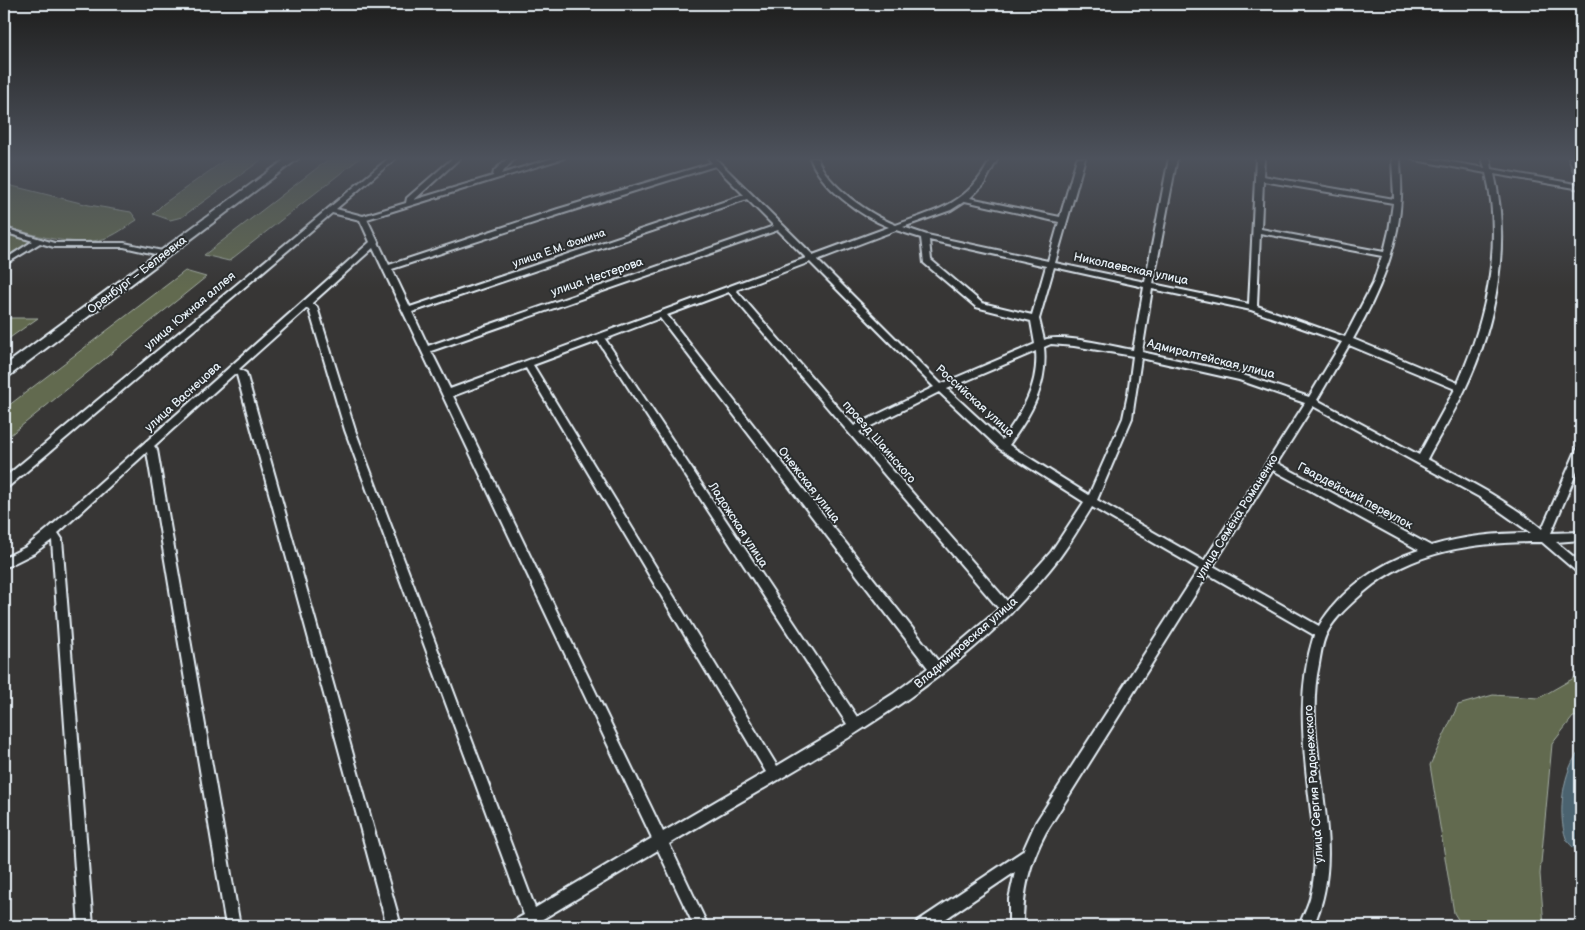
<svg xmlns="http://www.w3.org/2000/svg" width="1585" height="930" viewBox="0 0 1585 930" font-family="'Balsamiq Sans',sans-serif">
	<rect width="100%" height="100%" fill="#373635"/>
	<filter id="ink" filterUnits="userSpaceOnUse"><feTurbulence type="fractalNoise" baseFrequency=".02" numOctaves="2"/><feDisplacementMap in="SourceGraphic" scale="10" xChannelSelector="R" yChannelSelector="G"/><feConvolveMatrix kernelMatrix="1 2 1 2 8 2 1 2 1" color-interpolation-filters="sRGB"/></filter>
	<g filter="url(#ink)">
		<path fill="#626a50" stroke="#a5aea4" d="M 228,158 L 264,158 L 182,217 L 170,220 L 153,214 L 163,204 Z
			M 330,158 L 360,158 L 229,261 L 204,255 Z
			M 4,184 L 89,205 L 131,212 L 137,220 C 127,226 115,236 103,239 C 72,247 34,235 4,226 Z
			M 4,234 L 32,242 L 4,260 Z
			M 185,271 L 206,277 L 4,440 L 4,409 Z
			M 4,318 L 38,318 L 4,342 Z
			M 1581,674 L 1581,716 L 1573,717 L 1552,744 L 1540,874 L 1544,926 L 1462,926 L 1454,913 L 1430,765 L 1458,705 L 1493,695 L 1539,698 Z"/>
		<path fill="#4b646f" stroke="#8a9ca6" d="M 1581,750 L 1581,855 C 1577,850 1568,844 1566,838 C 1557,815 1563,767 1581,750 Z"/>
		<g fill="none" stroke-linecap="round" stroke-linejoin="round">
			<defs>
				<path id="street" d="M 389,158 L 396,158 L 336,209 L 363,216 L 406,203 L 407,198 L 453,158 L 460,158 L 414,200 L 493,176 L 494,171 L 508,158 L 515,158 L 501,174 L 553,158 L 564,158 L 367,219 L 389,265 L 558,209 L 712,163 L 708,158 L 715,158 L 813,255 L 889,227 C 860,216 821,187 810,158 L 817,158 C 828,186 868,214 896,225 C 940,209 970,203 991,158 L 998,158 L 984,184 L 970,198 L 1060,217 L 1077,158 L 1085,158 L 1055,263 L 1145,282 L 1169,158 L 1177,158 L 1153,284 L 1249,304 L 1256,158 L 1264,158 L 1263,176 L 1394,199 L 1392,158 L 1400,158 C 1400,171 1402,184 1401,197 C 1399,247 1378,295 1353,339 L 1458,383 C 1487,318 1503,243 1486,173 L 1415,160 L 1412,158 L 1428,158 L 1485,168 L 1482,158 L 1490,158 L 1492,169 L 1581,185 L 1581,189 L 1494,174 C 1511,244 1496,325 1465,389 C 1454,413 1439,436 1427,459 C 1466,480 1507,500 1542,529 L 1576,451 L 1578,448 L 1581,447 L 1581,462 L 1551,533 L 1581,532 L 1581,540 L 1556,542 L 1581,563 L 1581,574 L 1577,572 L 1542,542 C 1477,542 1414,549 1364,592 C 1351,604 1336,616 1328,631 C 1322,641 1321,653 1319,664 C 1300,751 1352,843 1313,926 L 1299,926 C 1303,915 1309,905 1311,894 C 1319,859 1312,822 1308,787 C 1302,735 1298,686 1314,635 L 1208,574 L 1046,832 C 1029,864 1023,890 1023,926 L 1009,926 L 1009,899 L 1015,872 L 935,926 L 916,926 L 918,921 L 1023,851 L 1036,822 L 1199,569 L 1092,507 C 1081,524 1071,542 1059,558 C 1045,576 1028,595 1012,612 C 915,710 786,773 669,844 L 708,926 L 694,926 L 658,850 L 531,926 L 511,926 L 513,921 L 524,915 L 345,430 L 309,309 L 307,308 L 239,369 L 246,373 L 401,926 L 387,926 L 237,375 L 234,374 L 154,446 L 157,450 L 240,926 L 226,926 L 147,452 L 58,533 L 62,539 L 93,926 L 79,926 L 52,540 L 34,553 L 4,568 L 4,558 L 26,547 L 48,529 L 370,242 L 360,220 L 332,213 L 8,487 L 4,488 L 4,478 ZM 715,166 L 744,195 L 410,307 L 392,269 L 564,213 ZM 1263,181 L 1393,203 L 1389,231 L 1384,252 L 1261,229 ZM 747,199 L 774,226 L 428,346 L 412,312 ZM 965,201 L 1059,222 L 1048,261 L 927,235 L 903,227 L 951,210 ZM 778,230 L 806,258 L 450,389 L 431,351 ZM 896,230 L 921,238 L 924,263 L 976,307 L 1031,321 L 1035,344 L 941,384 L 817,260 ZM 1260,233 L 1382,256 L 1373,283 L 1345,337 L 1257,306 ZM 929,240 L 1046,266 L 1032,315 L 982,303 L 931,260 ZM 373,248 L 652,838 L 535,908 L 355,430 L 317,307 L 312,303 ZM 810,262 L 934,387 L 854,426 L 736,290 ZM 1054,267 L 1144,287 L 1133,350 C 1113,347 1061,333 1044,340 L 1039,319 ZM 1152,289 L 1251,310 L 1342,342 L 1309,397 L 1240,374 L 1142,352 ZM 729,292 L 999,609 L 938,661 L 667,315 ZM 660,318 L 928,668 L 893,694 L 857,717 L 605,339 ZM 598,341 L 847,724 L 777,766 L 533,365 ZM 1051,344 L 1074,346 L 1133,356 L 1128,394 L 1123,418 L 1089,495 L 1009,445 C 1031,415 1048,385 1044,347 ZM 1349,345 L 1455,389 L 1419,455 L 1317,400 ZM 1036,351 C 1039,385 1022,413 1002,440 L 947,389 ZM 1141,358 L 1239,380 L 1305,403 L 1204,561 L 1097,500 L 1132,418 ZM 526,368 L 766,772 L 663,832 L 453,396 ZM 939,392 L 1000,449 L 1084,502 L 1051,552 L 1007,601 L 859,432 ZM 1313,406 L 1481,498 L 1531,533 C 1497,533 1464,536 1431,546 L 1277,463 ZM 1273,470 L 1419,550 C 1380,563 1340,590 1319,626 L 1213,566 Z
					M 1569,158 L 1576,158 L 1581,171 L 1581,180 L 1577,178 Z
					M 4,228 L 54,243 L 124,243 L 167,252 L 168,254 L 164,256 L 124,247 L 54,247 L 40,243 L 4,265 L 4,260 L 33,241 L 4,232 Z"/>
				<path id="secondary" d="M 287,158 L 299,158 L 9,376 L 4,378 L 4,366 Z"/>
			</defs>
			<use href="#street" stroke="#e8f1f8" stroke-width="4"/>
			<use href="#secondary" stroke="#e8f1f8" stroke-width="4"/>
			<use href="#street" fill="#2a2d2e" fill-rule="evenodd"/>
			<use href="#secondary" fill="#2a2d2e" fill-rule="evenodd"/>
		</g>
	</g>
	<linearGradient id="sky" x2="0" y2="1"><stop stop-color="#1e1e1d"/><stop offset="0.55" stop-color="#4d525c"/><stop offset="1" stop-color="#4d525c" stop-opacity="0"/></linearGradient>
	<rect width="1585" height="288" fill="url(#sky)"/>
	<g text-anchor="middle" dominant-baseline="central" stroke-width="4" stroke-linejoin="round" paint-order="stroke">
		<g font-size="11" fill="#e8f1f8" stroke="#2a2d2e">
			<text transform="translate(559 248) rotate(-19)">улица Е.М. Фомина</text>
		</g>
		<g font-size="12" fill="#e8f1f8" stroke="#2a2d2e">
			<text transform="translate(1131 269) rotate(12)">Николаевская улица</text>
			<text transform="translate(137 275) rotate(-37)">Оренбург – Беляевка</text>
			<text transform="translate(597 277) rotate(-19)">улица Нестерова</text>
			<text transform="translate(190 311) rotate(-40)">улица Южная аллея</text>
			<text transform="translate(1211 359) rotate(14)">Адмиралтейская улица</text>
			<text transform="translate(183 397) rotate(-42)">улица Васнецова</text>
			<text transform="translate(975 401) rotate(42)">Российская улица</text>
			<text transform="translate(879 442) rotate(49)">проезд Шаинского</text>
			<text transform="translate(809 485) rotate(52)">Онежская улица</text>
			<text transform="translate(1355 496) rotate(28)">Гвардейский переулок</text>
			<text transform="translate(1237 517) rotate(-58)">улица Семёна Романенко</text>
			<text transform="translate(738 525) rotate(57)">Ладожская улица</text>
			<text transform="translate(966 643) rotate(-41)">Владимировская улица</text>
			<text transform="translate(1314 784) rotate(-94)">улица Сергия Радонежского</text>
		</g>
	</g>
	<rect width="1585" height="930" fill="none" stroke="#2a2d2e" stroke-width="20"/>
	<rect x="10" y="10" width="1565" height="910" fill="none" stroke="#e8f1f8" stroke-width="2" filter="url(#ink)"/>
</svg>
